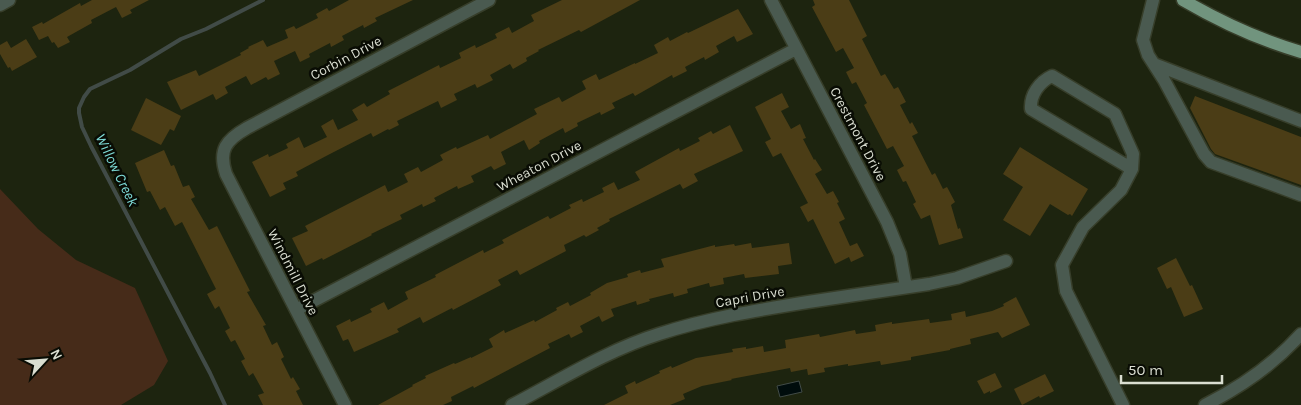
<svg xmlns="http://www.w3.org/2000/svg" width="1301" height="405" viewBox="0 0 1301 405" font-family="Karla,sans-serif">
	<rect width="100%" height="100%" fill="#1d240f"/>
	<path fill="#462b19" d="M 0,189 L 38,229 L 76,260 L 135,288 L 168,361 L 154,385 L 121,405 L 0,405 Z"/>
	<path fill="#000c0c" stroke="#414b47" d="M 799,381 L 802,392 L 780,397 L 777,386 Z"/>
	<g fill="none" stroke-linecap="round" stroke-linejoin="round">
		<path stroke="#414b47" stroke-width="4" d="M 225,405 L 210,373 L 91,146 L 82,127 L 79,113 L 79,108 L 84,97 L 90,89 L 130,70 L 181,39 L 206,29 L 263,0"/>
	</g>
	<path fill="#4b3d16" d="M 92,0 L 149,0 L 130,10 L 132,13 L 122,18 L 116,7 L 91,20 L 92,23 L 67,37 L 70,42 L 58,48 L 54,42 L 52,43 L 48,36 L 39,40 L 32,27 L 42,22 L 43,24 L 80,3 L 81,6 Z
		M 349,0 L 413,0 L 375,18 L 377,21 L 364,28 L 363,25 L 342,36 L 344,40 L 331,47 L 330,43 L 309,54 L 310,57 L 300,62 L 295,51 L 274,61 L 280,74 L 268,80 L 266,77 L 251,85 L 246,76 L 225,87 L 228,93 L 216,100 L 213,94 L 181,110 L 167,82 L 196,70 L 199,76 L 241,55 L 240,53 L 249,48 L 248,47 L 263,40 L 267,47 L 288,38 L 285,30 L 294,26 L 296,29 L 318,18 L 316,14 L 327,8 L 329,11 Z
		M 562,0 L 640,0 L 581,32 L 579,30 L 538,50 L 539,51 L 526,58 L 527,61 L 513,69 L 510,64 L 490,75 L 493,80 L 477,88 L 475,84 L 454,94 L 457,100 L 441,108 L 438,101 L 397,121 L 399,125 L 389,130 L 388,129 L 373,137 L 371,133 L 328,155 L 296,172 L 298,176 L 283,183 L 286,189 L 270,197 L 252,162 L 268,154 L 269,157 L 288,148 L 286,144 L 299,137 L 304,148 L 327,137 L 321,126 L 333,119 L 338,130 L 358,120 L 352,110 L 364,103 L 367,107 L 390,94 L 388,91 L 439,65 L 440,68 L 461,58 L 459,53 L 475,45 L 476,48 L 497,38 L 495,34 L 509,27 L 512,33 L 534,21 L 531,15 Z
		M 813,0 L 849,0 L 867,36 L 862,39 L 881,76 L 885,74 L 894,89 L 898,87 L 906,102 L 900,105 L 910,124 L 912,122 L 918,133 L 912,136 L 932,175 L 935,173 L 943,189 L 947,187 L 955,202 L 951,205 L 958,229 L 960,228 L 963,238 L 939,245 L 930,215 L 921,219 L 913,204 L 916,202 L 906,181 L 903,182 L 897,170 L 904,166 L 893,146 L 887,149 L 864,105 L 867,103 L 856,82 L 852,84 L 846,72 L 854,68 L 843,48 L 836,52 L 812,7 L 815,5 Z
		M 738,9 L 753,34 L 737,42 L 734,36 L 716,46 L 719,52 L 705,60 L 704,57 L 685,67 L 687,71 L 673,78 L 672,75 L 635,96 L 633,93 L 612,103 L 615,108 L 601,115 L 600,112 L 577,123 L 578,126 L 565,133 L 563,128 L 539,141 L 540,143 L 529,150 L 524,140 L 501,152 L 506,164 L 494,170 L 491,166 L 471,176 L 474,182 L 458,189 L 457,186 L 434,198 L 436,201 L 423,207 L 422,204 L 400,215 L 402,219 L 371,234 L 372,235 L 323,260 L 322,258 L 306,266 L 292,238 L 308,231 L 305,226 L 385,185 L 388,192 L 408,182 L 404,174 L 418,167 L 421,172 L 443,160 L 440,155 L 456,147 L 457,149 L 488,135 L 490,139 L 537,114 L 534,109 L 559,97 L 562,102 L 586,89 L 582,81 L 596,74 L 599,80 L 635,63 L 635,64 L 658,53 L 654,45 L 668,37 L 670,41 L 687,32 L 688,33 Z
		M 26,39 L 37,57 L 12,71 L 10,67 L 8,68 L 0,54 L 0,45 L 7,41 L 11,48 Z
		M 782,93 L 789,107 L 781,111 L 791,129 L 800,124 L 806,138 L 803,139 L 814,160 L 815,159 L 822,170 L 815,174 L 827,194 L 833,191 L 839,202 L 837,203 L 845,219 L 839,222 L 850,246 L 857,243 L 864,256 L 851,262 L 849,257 L 835,264 L 813,219 L 808,222 L 800,207 L 808,203 L 781,153 L 773,157 L 765,142 L 771,139 L 755,107 Z
		M 1195,96 L 1301,137 L 1301,185 L 1215,154 L 1211,149 L 1190,108 Z
		M 146,98 L 181,116 L 174,131 L 170,129 L 161,145 L 131,130 Z
		M 730,125 L 743,151 L 694,174 L 698,181 L 683,189 L 680,184 L 609,219 L 610,221 L 597,228 L 599,230 L 586,237 L 584,235 L 564,245 L 566,251 L 520,275 L 517,270 L 498,280 L 501,285 L 453,310 L 452,308 L 423,323 L 420,317 L 397,329 L 399,332 L 354,352 L 348,339 L 343,341 L 336,326 L 350,319 L 351,322 L 372,312 L 370,309 L 384,302 L 388,310 L 408,299 L 405,292 L 436,277 L 435,275 L 483,250 L 484,253 L 504,243 L 502,240 L 548,216 L 550,219 L 571,208 L 569,205 L 582,199 L 583,202 L 604,192 L 602,188 L 614,182 L 618,190 L 640,180 L 635,172 L 679,148 L 680,151 L 700,141 L 698,138 L 711,131 L 713,134 Z
		M 1020,147 L 1088,189 L 1072,216 L 1070,214 L 1068,215 L 1050,204 L 1030,236 L 1003,220 L 1023,187 L 1003,174 Z
		M 164,150 L 171,166 L 174,165 L 183,187 L 189,185 L 195,197 L 191,199 L 209,230 L 217,226 L 250,291 L 247,292 L 266,325 L 263,326 L 272,345 L 277,342 L 284,357 L 281,359 L 291,379 L 293,377 L 300,389 L 296,391 L 303,405 L 263,405 L 258,395 L 264,393 L 253,373 L 249,376 L 241,361 L 245,359 L 235,340 L 231,342 L 225,331 L 230,328 L 219,306 L 215,309 L 207,294 L 216,289 L 182,222 L 175,226 L 165,207 L 160,210 L 150,191 L 147,192 L 135,163 Z
		M 751,243 L 752,248 L 789,243 L 792,264 L 778,266 L 779,274 L 745,278 L 744,274 L 723,278 L 724,284 L 710,287 L 709,283 L 687,289 L 688,293 L 674,297 L 673,293 L 649,299 L 650,301 L 637,305 L 636,301 L 611,309 L 614,316 L 602,322 L 599,316 L 580,326 L 583,332 L 571,338 L 569,334 L 548,344 L 550,348 L 474,388 L 473,386 L 451,397 L 452,401 L 443,405 L 378,405 L 413,386 L 412,385 L 426,378 L 425,376 L 454,363 L 455,364 L 471,357 L 471,358 L 493,347 L 489,339 L 504,330 L 505,333 L 534,320 L 535,322 L 557,310 L 556,308 L 568,302 L 570,306 L 591,295 L 590,293 L 607,283 L 628,277 L 627,274 L 640,270 L 641,273 L 664,267 L 661,259 L 715,245 L 715,247 L 734,244 L 735,246 Z
		M 1176,258 L 1190,286 L 1192,285 L 1203,309 L 1184,317 L 1171,287 L 1167,289 L 1157,268 Z
		M 1016,297 L 1030,325 L 1002,338 L 998,332 L 970,339 L 971,344 L 950,349 L 950,350 L 911,357 L 911,360 L 881,365 L 880,361 L 848,366 L 848,364 L 824,368 L 825,372 L 808,375 L 807,369 L 791,372 L 790,368 L 731,379 L 732,380 L 702,386 L 683,394 L 685,399 L 670,405 L 604,405 L 628,393 L 625,386 L 635,381 L 636,384 L 660,373 L 659,371 L 671,366 L 672,368 L 696,358 L 733,352 L 732,349 L 746,347 L 746,349 L 763,346 L 764,352 L 786,348 L 785,340 L 819,334 L 820,337 L 855,330 L 856,334 L 876,331 L 875,325 L 892,322 L 892,324 L 929,319 L 930,323 L 952,320 L 951,314 L 965,311 L 966,317 L 992,311 L 1004,306 L 1003,304 Z
		M 995,373 L 1002,387 L 990,393 L 990,391 L 984,394 L 977,381 Z
		M 1045,374 L 1054,391 L 1040,398 L 1039,396 L 1022,405 L 1014,389 Z"/>
	<g fill="none" stroke-linecap="round" stroke-linejoin="round">
		<defs>
			<path id="minor" d="M 771,0 L 887,222 L 900,254 L 906,287
				M 1153,0 L 1143,40 L 1148,55 L 1164,80 L 1204,154 L 1211,162 L 1301,195
				M 0,5 L 9,0
				M 1154,64 L 1301,121
				M 296,310 L 796,49
				M 345,405 L 226,174 C 218,150 226,140 247,128 L 489,0
				M 512,405 C 560,380 608,350 659,334 C 708,318 758,310 808,302 C 848,296 888,290 929,284 L 957,278 L 1006,261
				M 1123,405 L 1066,291 L 1062,265 L 1083,227 L 1121,190 L 1132,169 L 1133,154 L 1115,114 L 1052,76 C 1039,82 1030,95 1031,109 L 1132,169
				M 1205,405 C 1241,387 1274,364 1301,334"/>
			<path id="major" d="M 1183,0 C 1219,21 1260,40 1301,52"/>
		</defs>
		<use href="#minor" stroke="#373e2a" stroke-width="15"/>
		<use href="#major" stroke="#373e2a" stroke-width="15"/>
		<use href="#minor" stroke="#4a5a50" stroke-width="12"/>
		<use href="#major" stroke="#71947e" stroke-width="12"/>
	</g>
	<g text-anchor="middle" dominant-baseline="central" stroke-width="5" stroke-linejoin="round" paint-order="stroke">
		<g font-size="14" fill="#daded1" stroke="#090c04">
			<text transform="translate(346 58) rotate(-28)">Corbin Drive</text>
			<text transform="translate(858 134) rotate(62)">Crestmont Drive</text>
			<text transform="translate(539 166) rotate(-28)">Wheaton Drive</text>
			<text transform="translate(293 272) rotate(63)">Windmill Drive</text>
			<text transform="translate(750 297) rotate(-10)">Capri Drive</text>
		</g>
		<g font-size="15" font-style="italic" fill="#7ddad6" stroke="#090c04">
			<text transform="translate(117 170) rotate(64)">Willow Creek</text>
		</g>
	</g>
	<g transform="translate(45 360) rotate(64)" stroke="#090c04" stroke-width="4" paint-order="stroke">
	<path d="M0-4L9 19L0 12L-9 19Z" fill="#daded1"/>
	<text y="-8" font-size="14" font-weight="bold" text-anchor="middle" fill="#daded1">N</text>
	</g>
	<path d="M1121 375v8h101v-8" fill="none" stroke="#daded1" stroke-width="2.5"/>
	<text x="1128" y="375" font-size="15" fill="#daded1" stroke="#090c04" stroke-width="4" paint-order="stroke">50 m</text>
</svg>
